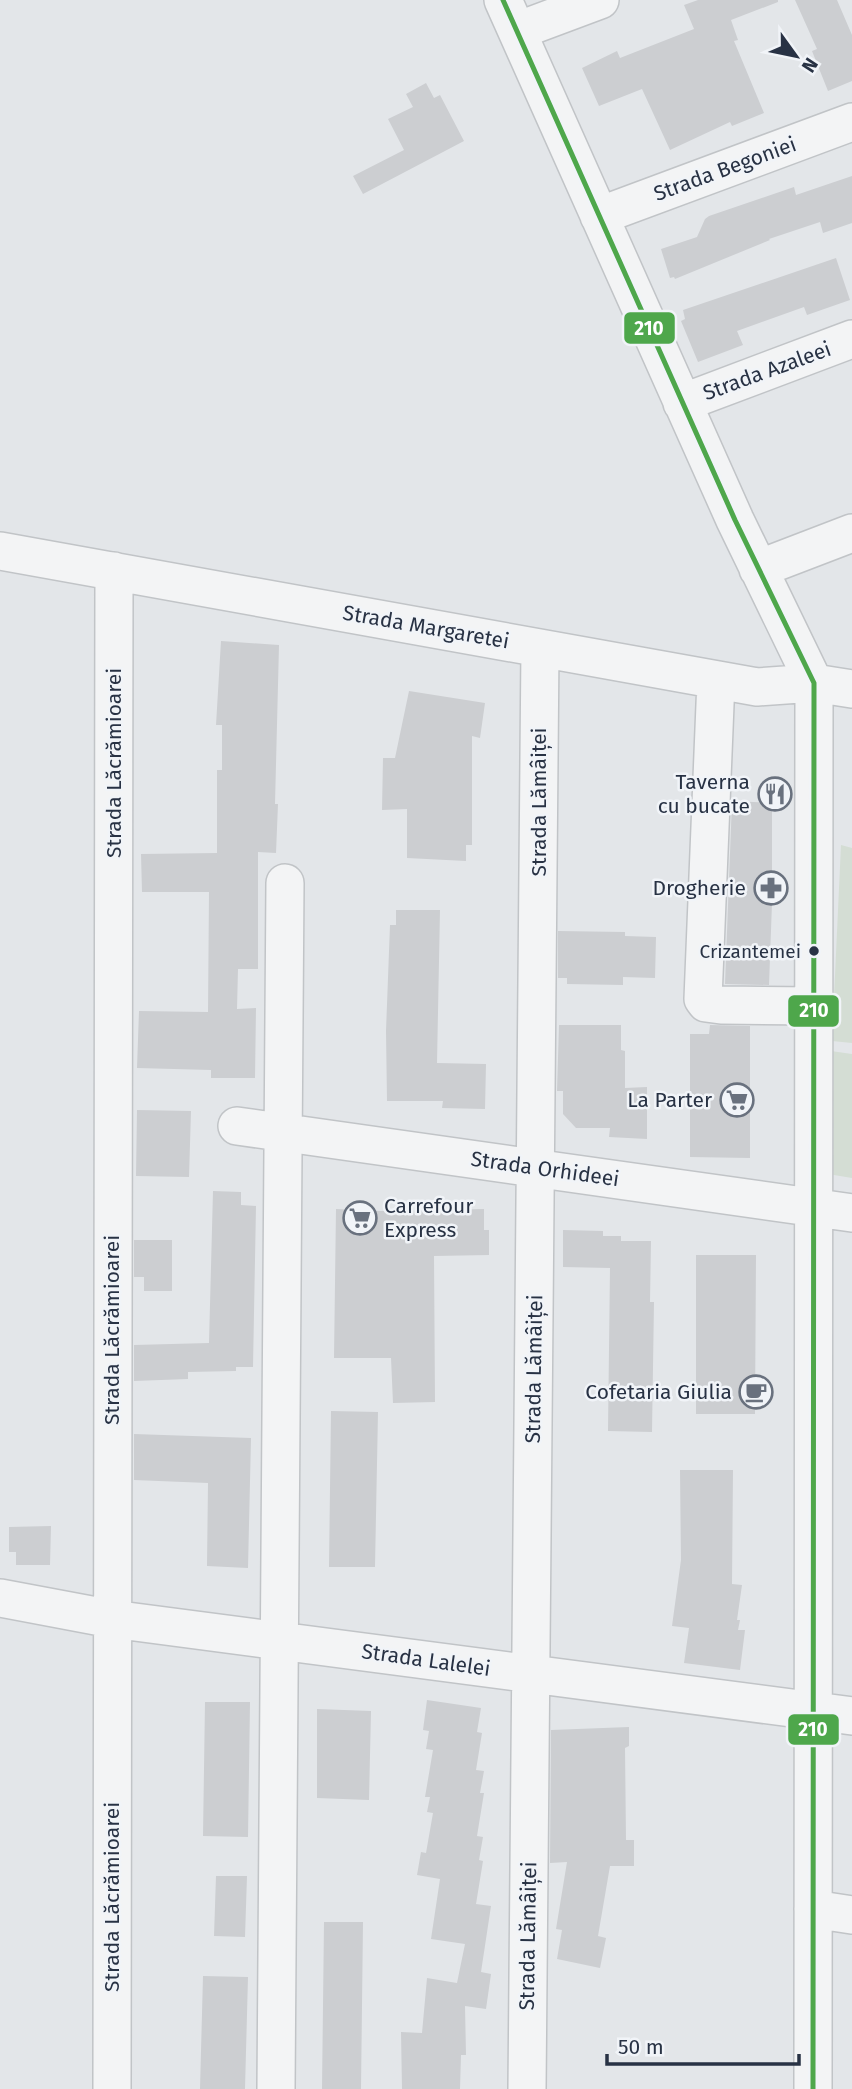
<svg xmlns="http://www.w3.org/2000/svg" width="852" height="2089" viewBox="0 0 852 2089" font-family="'Fira Sans',sans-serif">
	<rect width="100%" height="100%" fill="#e3e6e9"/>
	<path fill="#d4ddd4" d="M 841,845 L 852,848 L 852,1043 L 832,1041 Z
		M 831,1051 L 852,1054 L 852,1178 L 822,1173 Z"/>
	<path fill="#ccced1" d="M 698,0 L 778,0 L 778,2 L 731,20 L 738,40 L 734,41 L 764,113 L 732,126 L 730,122 L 670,150 L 642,89 L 599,106 L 582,68 L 617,51 L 620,58 L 694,29 L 684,5 Z
		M 795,0 L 837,0 L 852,35 L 852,81 L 828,91 L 812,51 L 817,49 Z
		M 426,83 L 434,98 L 440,95 L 464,141 L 363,194 L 353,176 L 404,150 L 388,119 L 413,107 L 406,94 Z
		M 852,176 L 852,223 L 823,233 L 820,222 L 769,239 L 770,240 L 675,279 L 674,277 L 670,278 L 661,249 L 697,237 L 705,219 L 709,216 L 794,187 L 796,195 Z
		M 836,258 L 850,300 L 807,315 L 804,307 L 737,331 L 743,345 L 698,362 L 681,321 L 685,319 L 683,310 Z
		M 221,641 L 279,645 L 275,804 L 278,804 L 276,853 L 258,852 L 258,969 L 238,969 L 237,1009 L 256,1008 L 255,1078 L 211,1078 L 211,1070 L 137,1068 L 139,1011 L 208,1012 L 209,892 L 142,892 L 141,854 L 217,853 L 217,770 L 222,770 L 222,725 L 216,725 Z
		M 409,691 L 485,703 L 480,738 L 472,736 L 472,845 L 466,845 L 466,861 L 407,858 L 407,809 L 382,810 L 383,758 L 395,758 Z
		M 732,801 L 772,803 L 772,903 L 769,985 L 725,984 Z
		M 396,910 L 440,910 L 437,1063 L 486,1064 L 485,1109 L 442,1108 L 443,1101 L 387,1101 L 386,1031 L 390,925 L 396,925 Z
		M 558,931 L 625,932 L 625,936 L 656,937 L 655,978 L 623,977 L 623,985 L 567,984 L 567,978 L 558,978 Z
		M 559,1025 L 621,1025 L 621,1050 L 625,1051 L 625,1088 L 647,1087 L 647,1139 L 609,1137 L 610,1128 L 576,1128 L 563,1114 L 563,1091 L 557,1091 Z
		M 710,1025 L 750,1026 L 750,1158 L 690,1157 L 690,1034 L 709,1034 Z
		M 137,1110 L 191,1111 L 189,1177 L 136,1176 Z
		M 213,1191 L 241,1192 L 241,1205 L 256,1206 L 253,1367 L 236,1367 L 236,1371 L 188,1372 L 188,1379 L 134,1381 L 134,1345 L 209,1343 Z
		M 336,1209 L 381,1211 L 484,1209 L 484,1230 L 489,1230 L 489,1255 L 434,1256 L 435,1402 L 393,1403 L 391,1358 L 334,1358 Z
		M 563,1230 L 603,1231 L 603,1236 L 621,1236 L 621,1241 L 651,1241 L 650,1302 L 654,1302 L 652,1432 L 608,1431 L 610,1268 L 563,1267 Z
		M 134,1240 L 172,1240 L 172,1291 L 144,1291 L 144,1277 L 134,1277 Z
		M 696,1255 L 756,1255 L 755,1414 L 696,1414 Z
		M 331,1411 L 378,1412 L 375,1567 L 329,1567 Z
		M 134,1434 L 251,1438 L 248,1568 L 207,1566 L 208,1483 L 134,1480 Z
		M 680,1470 L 733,1470 L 732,1584 L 742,1585 L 737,1620 L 740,1620 L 738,1630 L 745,1630 L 740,1670 L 684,1663 L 689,1628 L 672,1626 L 681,1560 Z
		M 51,1526 L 50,1565 L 16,1565 L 16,1552 L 9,1552 L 9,1527 Z
		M 427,1700 L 481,1708 L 477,1732 L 482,1733 L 476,1770 L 484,1771 L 480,1793 L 484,1793 L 477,1836 L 483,1837 L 479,1860 L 483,1861 L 476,1904 L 491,1906 L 481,1972 L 491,1974 L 486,2009 L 465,2006 L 466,2055 L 461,2055 L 460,2089 L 402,2089 L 401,2032 L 422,2033 L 427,1978 L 457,1983 L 465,1944 L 431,1939 L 440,1879 L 417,1875 L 421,1852 L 426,1853 L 433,1813 L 427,1812 L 430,1797 L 425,1797 L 433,1750 L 426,1749 L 429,1731 L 423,1730 Z
		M 205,1702 L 250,1702 L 248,1837 L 203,1836 Z
		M 317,1709 L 371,1711 L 369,1800 L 317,1798 Z
		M 629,1727 L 629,1746 L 625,1748 L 626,1840 L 634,1840 L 634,1866 L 610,1866 L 598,1936 L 606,1938 L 600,1968 L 557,1959 L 562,1930 L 556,1929 L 567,1862 L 550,1863 L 551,1730 Z
		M 216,1876 L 247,1876 L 245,1937 L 214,1936 Z
		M 324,1922 L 363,1922 L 361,2089 L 322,2089 Z
		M 203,1976 L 248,1977 L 245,2089 L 200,2089 Z"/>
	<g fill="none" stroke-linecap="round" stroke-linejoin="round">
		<defs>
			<path id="minor" d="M 503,0 L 735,520 L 814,683 L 813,2089
				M 517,31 L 600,0
				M 599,216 L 852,122
				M 682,403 L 852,339
				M 0,551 L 757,687 L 814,683 L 852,689
				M 758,569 L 852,533
				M 716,680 L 703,999 L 706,1003 L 721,1005 L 814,1006
				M 237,1126 L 852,1213
				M 0,1598 L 112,1619 L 852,1716
				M 813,1909 L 852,1915
				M 112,2089 L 114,571
				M 276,2089 L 285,883
				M 527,2089 L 540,648"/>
		</defs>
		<use href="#minor" stroke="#c1c4c7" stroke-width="40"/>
		<use href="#minor" stroke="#f3f4f5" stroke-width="37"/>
		<defs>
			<path id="bus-1" d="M 503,0 L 735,520 L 814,683 L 813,2089"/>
		</defs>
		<use href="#bus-1" stroke="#f1f4f8" stroke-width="10"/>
		<use href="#bus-1" stroke="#4ea74b" stroke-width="5"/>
	</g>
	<defs>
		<symbol id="restaurant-ring" viewBox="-11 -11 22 22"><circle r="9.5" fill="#f1f4f8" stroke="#69717e" stroke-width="1.5"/><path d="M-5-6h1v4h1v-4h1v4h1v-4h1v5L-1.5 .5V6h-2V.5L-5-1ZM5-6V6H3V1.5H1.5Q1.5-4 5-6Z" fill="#69717e"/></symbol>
		<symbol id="pharmacy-ring" viewBox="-11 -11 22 22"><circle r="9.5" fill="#f1f4f8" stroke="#69717e" stroke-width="1.5"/><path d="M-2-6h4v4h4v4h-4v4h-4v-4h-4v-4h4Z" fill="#69717e"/></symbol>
		<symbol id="supermarket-ring" viewBox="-11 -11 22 22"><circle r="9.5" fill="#f1f4f8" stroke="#69717e" stroke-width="1.5"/><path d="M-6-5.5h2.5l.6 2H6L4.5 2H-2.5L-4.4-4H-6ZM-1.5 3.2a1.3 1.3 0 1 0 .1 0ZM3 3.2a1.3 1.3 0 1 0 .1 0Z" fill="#69717e"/></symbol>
		<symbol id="cafe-ring" viewBox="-11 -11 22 22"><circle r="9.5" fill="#f1f4f8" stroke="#69717e" stroke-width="1.5"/><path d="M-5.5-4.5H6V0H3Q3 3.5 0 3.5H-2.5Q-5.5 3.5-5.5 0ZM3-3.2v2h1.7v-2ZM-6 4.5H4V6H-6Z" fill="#69717e"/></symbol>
	</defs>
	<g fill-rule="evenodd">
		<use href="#restaurant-ring" x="756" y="775" width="38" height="38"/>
		<use href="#pharmacy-ring" x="752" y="869" width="38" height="38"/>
		<use href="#supermarket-ring" x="718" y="1081" width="38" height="38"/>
		<use href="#supermarket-ring" x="341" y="1199" width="38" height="38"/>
		<use href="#cafe-ring" x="737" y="1373" width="38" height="38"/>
	</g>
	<circle fill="#283244" stroke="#f1f4f8" stroke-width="2.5" cx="814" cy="951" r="6"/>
	<g text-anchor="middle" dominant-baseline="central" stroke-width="5" stroke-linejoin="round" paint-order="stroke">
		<g font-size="19" fill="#283244" stroke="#f1f4f8" text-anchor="end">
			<text x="801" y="951">Crizantemei</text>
		</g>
		<g font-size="21" fill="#283244" stroke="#f1f4f8">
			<text transform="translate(725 169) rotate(-20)">Strada Begoniei</text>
			<text transform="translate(767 371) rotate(-20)">Strada Azaleei</text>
			<text transform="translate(426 627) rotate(10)">Strada Margaretei</text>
			<text transform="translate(114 763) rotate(-90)">Strada Lăcrămioarei</text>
			<text transform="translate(539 802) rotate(-90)">Strada Lămâiței</text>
			<text transform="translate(545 1169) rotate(8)">Strada Orhideei</text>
			<text transform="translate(112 1330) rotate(-90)">Strada Lăcrămioarei</text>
			<text transform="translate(534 1369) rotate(-89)">Strada Lămâiței</text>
			<text transform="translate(426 1660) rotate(8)">Strada Lalelei</text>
			<text transform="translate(112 1897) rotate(-90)">Strada Lăcrămioarei</text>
			<text transform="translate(528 1936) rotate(-89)">Strada Lămâiței</text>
		</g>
		<g font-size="21" fill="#283244" stroke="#f1f4f8" text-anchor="end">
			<text x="750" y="782">Taverna<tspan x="750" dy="24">cu bucate</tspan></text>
			<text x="746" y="888">Drogherie</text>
			<text x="712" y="1100">La Parter</text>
			<text x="384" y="1206" text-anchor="start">Carrefour<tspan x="384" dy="24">Express</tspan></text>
			<text x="732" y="1392">Cofetaria Giulia</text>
		</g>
	</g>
	<g stroke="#f1f4f8" stroke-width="2.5">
		<rect x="623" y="311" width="53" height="34" rx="7" fill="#4ea74b"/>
		<rect x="787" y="994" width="53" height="34" rx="7" fill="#4ea74b"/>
		<rect x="787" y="1713" width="53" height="33" rx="7" fill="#4ea74b"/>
	</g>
	<g font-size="19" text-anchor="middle" font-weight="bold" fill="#fff">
		<text x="649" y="335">210</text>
		<text x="814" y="1017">210</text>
		<text x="813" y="1736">210</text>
	</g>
	<g transform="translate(796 56) rotate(123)" stroke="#f1f4f8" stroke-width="5" paint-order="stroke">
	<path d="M0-5L12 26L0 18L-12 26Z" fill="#283244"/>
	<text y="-10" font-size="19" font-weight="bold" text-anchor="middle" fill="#283244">N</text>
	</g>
	<path d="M607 2054v10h192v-10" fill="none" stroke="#283244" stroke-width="3.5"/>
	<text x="618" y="2054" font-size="21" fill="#283244" stroke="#f1f4f8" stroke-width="5" paint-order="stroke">50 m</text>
</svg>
